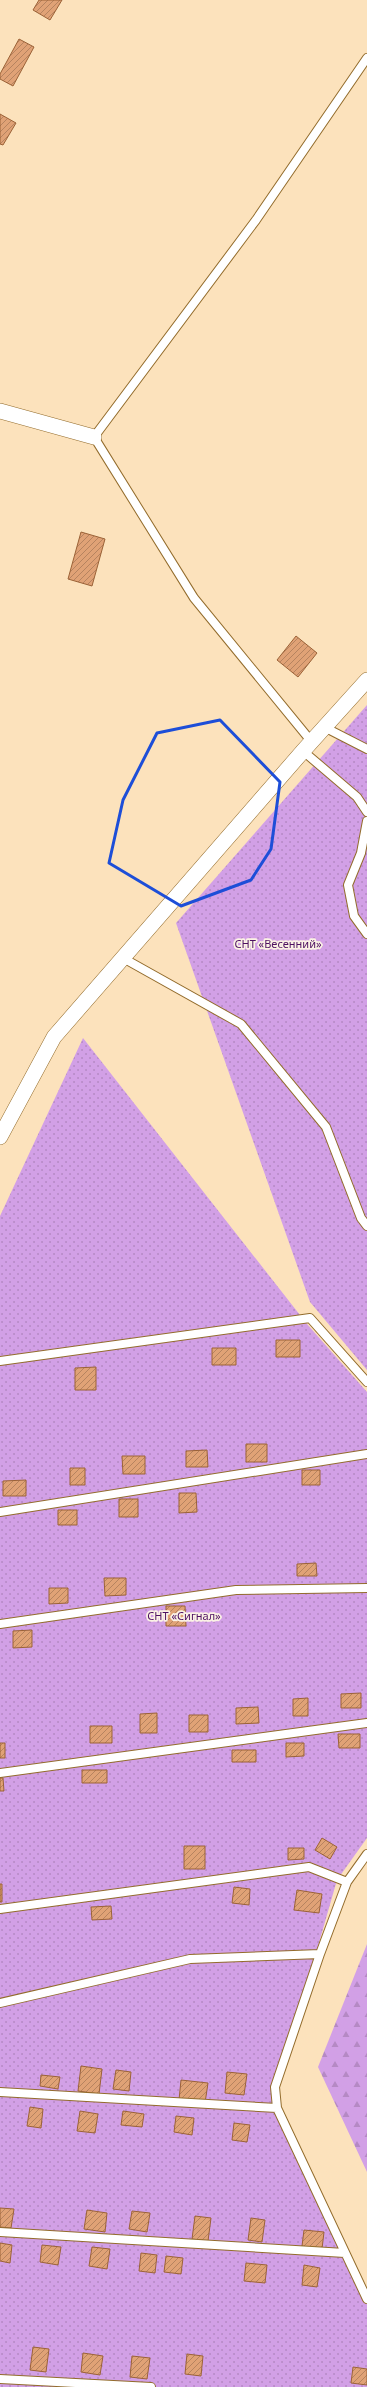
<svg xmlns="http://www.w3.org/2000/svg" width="367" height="2387" viewBox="0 0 367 2387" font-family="'Noto Sans',sans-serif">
	<defs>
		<pattern id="forest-firs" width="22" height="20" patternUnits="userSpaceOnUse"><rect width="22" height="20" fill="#d2a0e6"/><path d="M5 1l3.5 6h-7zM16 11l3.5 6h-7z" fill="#b589c4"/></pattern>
		<pattern id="park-dots" width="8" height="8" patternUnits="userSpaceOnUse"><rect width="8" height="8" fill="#d2a0e6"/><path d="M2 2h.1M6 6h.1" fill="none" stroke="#b589c4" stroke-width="1.8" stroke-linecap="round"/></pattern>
		<pattern id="building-hatch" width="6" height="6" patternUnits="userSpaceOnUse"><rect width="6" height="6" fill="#e0a276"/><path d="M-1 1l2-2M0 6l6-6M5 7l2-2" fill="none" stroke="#b6835f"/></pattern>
	</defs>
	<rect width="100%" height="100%" fill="#fce2bc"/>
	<path fill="url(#forest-firs)" d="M 367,1944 L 367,2172 L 318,2067 Z"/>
	<path fill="url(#park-dots)" d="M 367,705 L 367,1370 L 310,1302 L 176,923 Z
		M 83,1038 L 307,1324 L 367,1392 L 367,1838 L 337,1880 L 273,2103 L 367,2289 L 367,2387 L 0,2387 L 0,1216 Z"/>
	<path fill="url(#building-hatch)" stroke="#9b6237" d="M 39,0 L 62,0 L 50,20 L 33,10 Z
		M 19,39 L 34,47 L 13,86 L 0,79 L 0,74 Z
		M 0,114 L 16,123 L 3,145 L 0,144 Z
		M 81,532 L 105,539 L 92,586 L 68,579 Z
		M 296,636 L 317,653 L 298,677 L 277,660 Z
		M 276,1340 L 300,1340 L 300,1357 L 276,1357 Z
		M 212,1348 L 236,1348 L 236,1365 L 212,1365 Z
		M 96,1367 L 96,1390 L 75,1390 L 75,1368 Z
		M 246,1444 L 267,1444 L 267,1462 L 246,1462 Z
		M 207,1450 L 208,1467 L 186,1467 L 186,1451 Z
		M 122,1456 L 145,1456 L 145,1474 L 123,1474 Z
		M 70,1468 L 85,1468 L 85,1485 L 70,1485 Z
		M 302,1470 L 320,1470 L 320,1485 L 302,1485 Z
		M 26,1480 L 26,1496 L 3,1496 L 3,1481 Z
		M 179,1493 L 196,1493 L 197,1512 L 179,1513 Z
		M 119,1499 L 138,1499 L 138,1517 L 119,1517 Z
		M 58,1510 L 77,1510 L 77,1525 L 58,1525 Z
		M 316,1563 L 317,1576 L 297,1576 L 297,1564 Z
		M 104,1578 L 126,1578 L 126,1595 L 105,1596 Z
		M 49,1588 L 68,1588 L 68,1603 L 49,1604 Z
		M 166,1606 L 185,1606 L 186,1626 L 166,1626 Z
		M 32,1630 L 32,1647 L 13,1648 L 13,1631 Z
		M 361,1693 L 361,1708 L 341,1708 L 341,1694 Z
		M 308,1698 L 308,1716 L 293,1716 L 293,1699 Z
		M 258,1707 L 259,1723 L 236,1724 L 236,1708 Z
		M 157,1713 L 157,1733 L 140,1733 L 140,1714 Z
		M 189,1715 L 208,1715 L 208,1732 L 189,1732 Z
		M 90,1726 L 112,1726 L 112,1743 L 90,1743 Z
		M 338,1734 L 360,1734 L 360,1748 L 339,1748 Z
		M 0,1743 L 5,1743 L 5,1758 L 0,1758 Z
		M 286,1743 L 304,1743 L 304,1756 L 286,1757 Z
		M 232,1750 L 256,1750 L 256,1762 L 232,1762 Z
		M 82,1770 L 107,1770 L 107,1783 L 82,1783 Z
		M 0,1778 L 3,1778 L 4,1791 L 0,1791 Z
		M 322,1838 L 337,1847 L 330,1859 L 315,1850 Z
		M 184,1846 L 205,1846 L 205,1869 L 184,1869 Z
		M 288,1848 L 304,1848 L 304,1859 L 288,1860 Z
		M 0,1884 L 2,1884 L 2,1902 L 0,1902 Z
		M 234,1887 L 250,1889 L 249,1905 L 232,1903 Z
		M 297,1890 L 322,1894 L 319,1913 L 294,1910 Z
		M 111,1906 L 112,1919 L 92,1920 L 91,1907 Z
		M 81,2066 L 102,2069 L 99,2094 L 78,2091 Z
		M 116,2070 L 131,2072 L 129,2091 L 113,2089 Z
		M 227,2072 L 247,2074 L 244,2095 L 225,2093 Z
		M 41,2075 L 60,2077 L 58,2089 L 40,2086 Z
		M 181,2080 L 208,2083 L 205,2103 L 179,2100 Z
		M 30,2107 L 43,2109 L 41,2128 L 27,2126 Z
		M 80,2111 L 98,2114 L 95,2133 L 77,2131 Z
		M 123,2111 L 144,2114 L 142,2127 L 121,2125 Z
		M 176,2116 L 194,2118 L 192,2135 L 174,2132 Z
		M 234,2123 L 250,2125 L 247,2142 L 232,2140 Z
		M 0,2208 L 14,2209 L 11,2228 L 0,2227 Z
		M 87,2210 L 107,2213 L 105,2232 L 84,2229 Z
		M 132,2211 L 150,2213 L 147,2232 L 129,2229 Z
		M 195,2216 L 211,2218 L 208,2241 L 192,2239 Z
		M 251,2218 L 265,2220 L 262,2242 L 248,2240 Z
		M 304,2230 L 324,2232 L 322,2249 L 302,2246 Z
		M 0,2243 L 12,2245 L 10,2263 L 0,2261 Z
		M 42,2245 L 61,2247 L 58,2265 L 40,2262 Z
		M 92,2247 L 110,2249 L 107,2269 L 89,2266 Z
		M 141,2253 L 157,2255 L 155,2273 L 139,2271 Z
		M 166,2256 L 183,2258 L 181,2274 L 164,2272 Z
		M 246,2263 L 267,2265 L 265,2283 L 244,2281 Z
		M 304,2265 L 320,2268 L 317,2287 L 302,2285 Z
		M 33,2347 L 49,2349 L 46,2372 L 30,2370 Z
		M 83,2353 L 103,2356 L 100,2375 L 81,2372 Z
		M 187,2354 L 203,2356 L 201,2376 L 185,2374 Z
		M 132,2356 L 150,2358 L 147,2379 L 130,2377 Z
		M 353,2367 L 367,2369 L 367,2385 L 351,2383 Z"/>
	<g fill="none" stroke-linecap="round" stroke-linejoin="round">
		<defs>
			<path id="service" d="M 324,727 L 367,749
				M 311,741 L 194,598 L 94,437 L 256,220 L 367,58
				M 303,751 L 357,797 L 367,812
				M 367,821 L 361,853 L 348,885 L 354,916 L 367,934
				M 123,958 L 241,1024 L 326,1127 L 361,1218 L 367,1226
				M 0,1361 L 310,1318 L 367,1382
				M 0,1512 L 367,1454
				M 0,1624 L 236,1590 L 367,1588
				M 0,1773 L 367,1723
				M 0,1909 L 309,1867 L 347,1882
				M 320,1954 L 347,1882 L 367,1854
				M 0,2003 L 190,1959 L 320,1954 L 275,2087 L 277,2108 L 367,2299
				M 0,2092 L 277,2108
				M 0,2232 L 345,2253
				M 0,2379 L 151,2387"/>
			<path id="minor" d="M 0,411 L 94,437
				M 0,1137 L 54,1037 L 303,751 L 367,680"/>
		</defs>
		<use href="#service" stroke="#936c2c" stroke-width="10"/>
		<use href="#minor" stroke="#936c2c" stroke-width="16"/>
		<use href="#service" stroke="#fff" stroke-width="8"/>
		<use href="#minor" stroke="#fff" stroke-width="15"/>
	</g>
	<path fill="none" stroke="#1d4ed8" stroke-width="3" stroke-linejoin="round" d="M 220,720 L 280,782 L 271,849 L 251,880 L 181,906 L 109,863 L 123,800 L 157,733 Z"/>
	<g text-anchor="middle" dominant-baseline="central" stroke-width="3.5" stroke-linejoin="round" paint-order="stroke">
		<g font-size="11" fill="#4d1061" stroke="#fbf2e5">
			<text x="278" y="943">СНТ «Весенний»</text>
			<text x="184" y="1615">СНТ «Сигнал»</text>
		</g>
	</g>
</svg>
